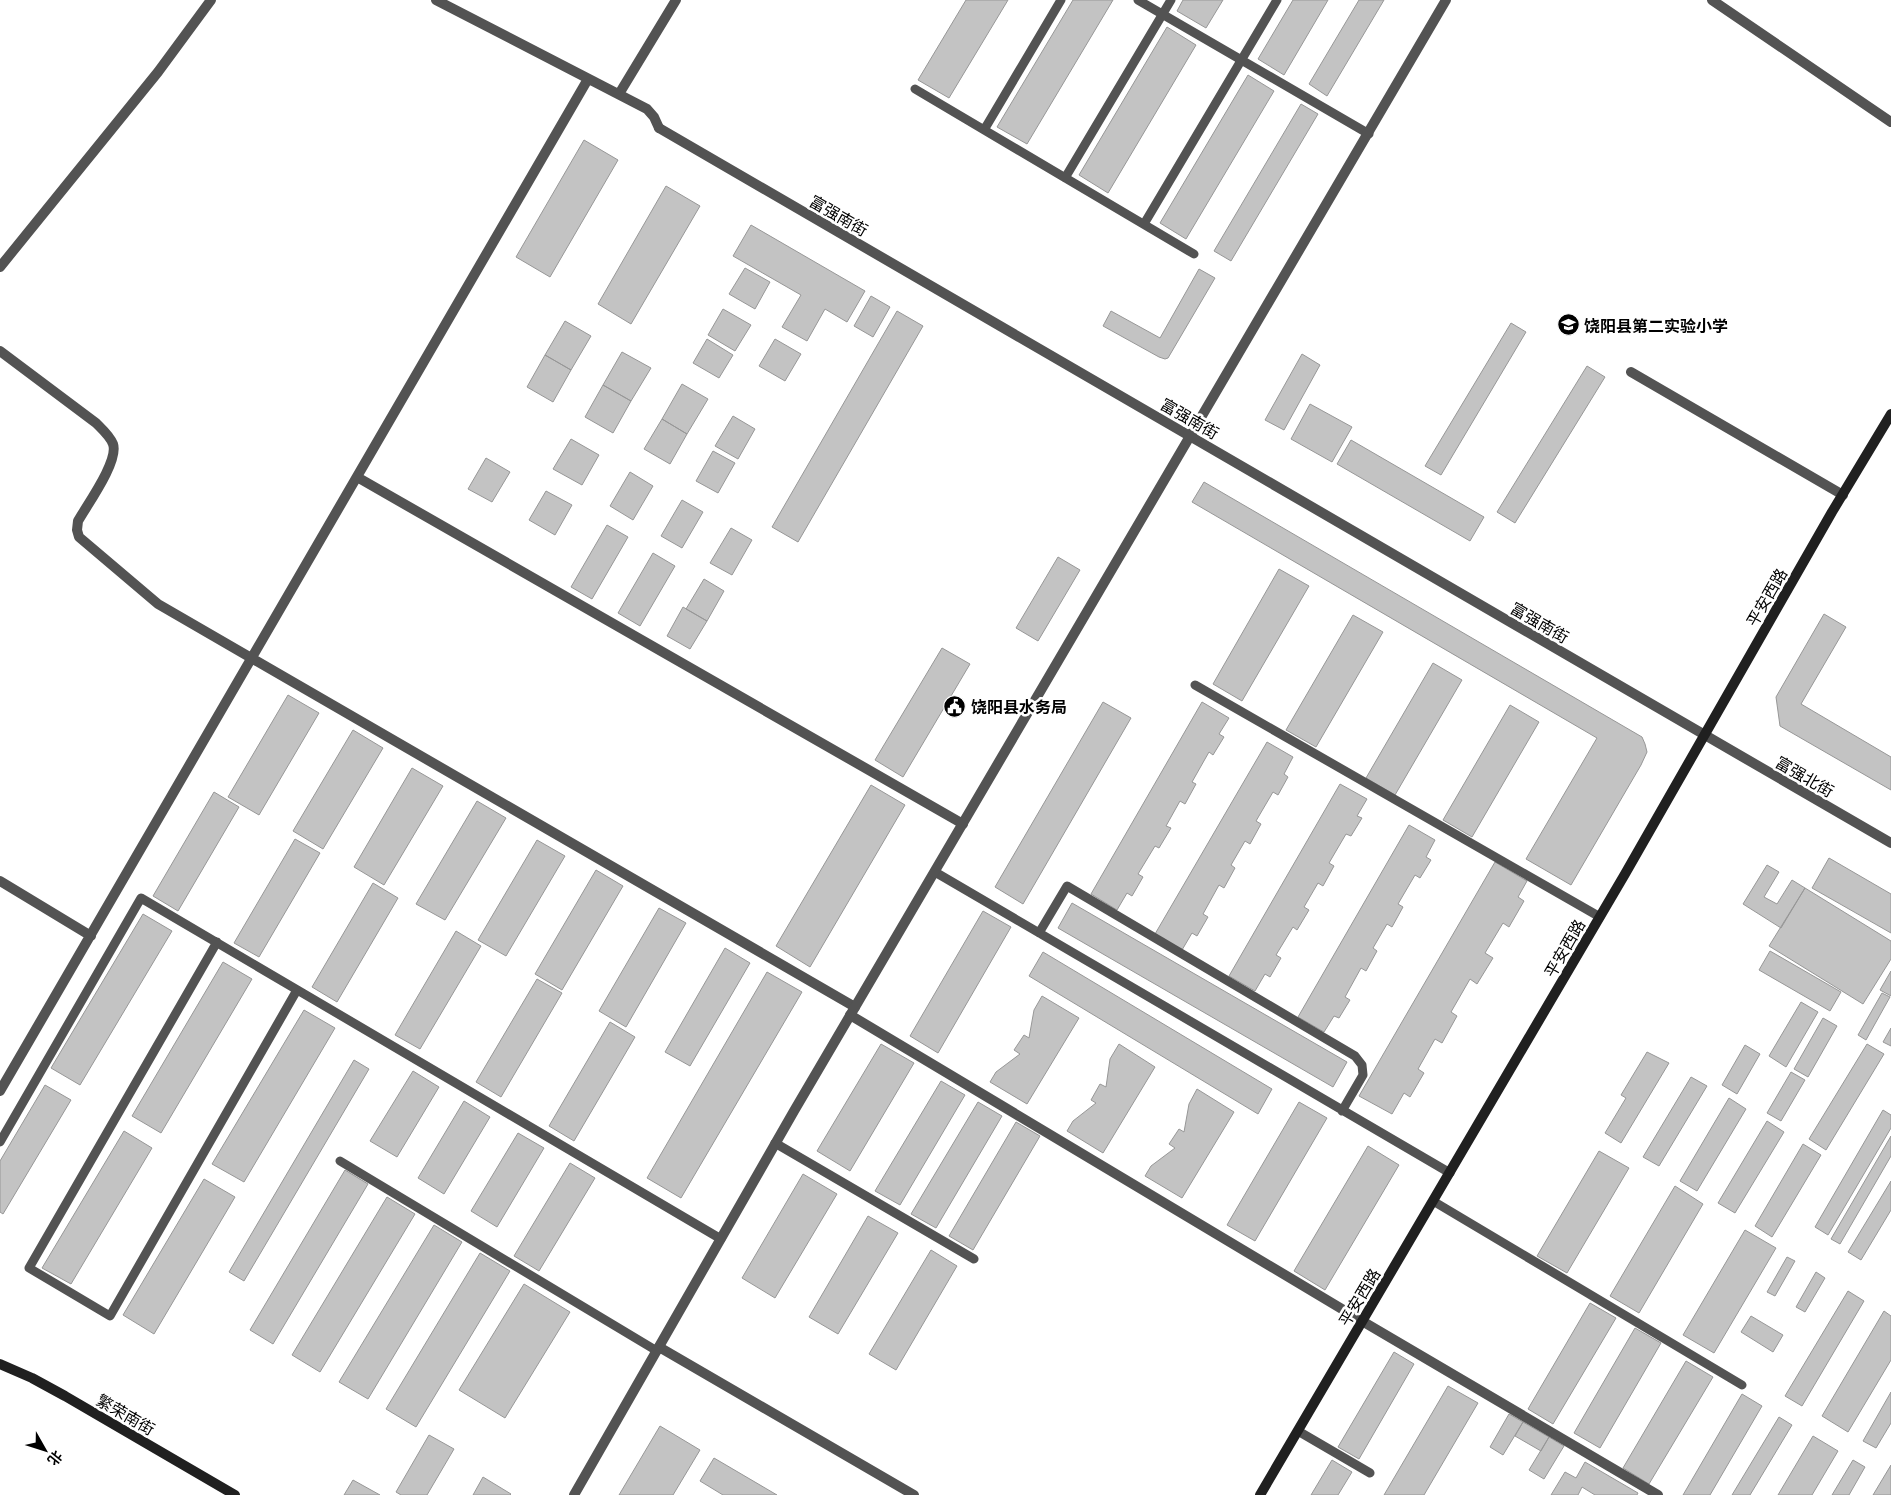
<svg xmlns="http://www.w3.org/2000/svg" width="1891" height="1495" viewBox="0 0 1891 1495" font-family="'Exo 2','Noto Sans SC',sans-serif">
	<rect width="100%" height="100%" fill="#fff"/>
	<path fill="#c3c3c3" stroke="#979797" d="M 966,0 L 1008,0 L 949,98 L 918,80 Z
		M 1073,0 L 1113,0 L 1027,144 L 997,127 Z
		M 1183,0 L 1223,0 L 1206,28 L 1177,11 Z
		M 1293,0 L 1328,0 L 1284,75 L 1258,59 Z
		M 1359,0 L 1384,0 L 1327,96 L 1309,84 Z
		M 1167,27 L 1196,45 L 1108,193 L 1079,175 Z
		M 1248,75 L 1274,91 L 1186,239 L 1160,223 Z
		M 1301,104 L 1318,114 L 1231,261 L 1214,251 Z
		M 584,140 L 618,160 L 550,277 L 516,257 Z
		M 666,186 L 700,206 L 631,324 L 598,304 Z
		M 751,225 L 865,291 L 847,322 L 825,309 L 807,341 L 782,327 L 801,295 L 733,256 Z
		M 745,268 L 770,282 L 755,309 L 729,294 Z
		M 1199,269 L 1215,278 L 1168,358 L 1165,359 L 1159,357 L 1103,326 L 1111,311 L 1160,338 Z
		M 871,296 L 890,307 L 873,337 L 854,326 Z
		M 723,309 L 751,325 L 735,351 L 708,335 Z
		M 897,311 L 923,326 L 798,542 L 772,527 Z
		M 565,321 L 591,336 L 571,370 L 545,355 Z
		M 1511,323 L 1526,332 L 1441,475 L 1425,466 Z
		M 707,339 L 733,355 L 719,378 L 693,363 Z
		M 775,339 L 801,354 L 785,381 L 759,366 Z
		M 622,352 L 651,368 L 631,401 L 603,385 Z
		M 1302,354 L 1320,365 L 1284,430 L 1265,420 Z
		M 545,355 L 571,370 L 553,402 L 527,387 Z
		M 1587,366 L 1605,377 L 1515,523 L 1497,512 Z
		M 682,384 L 708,399 L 687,434 L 662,419 Z
		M 603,385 L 631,401 L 613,433 L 585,417 Z
		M 1310,404 L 1352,427 L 1332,462 L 1291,439 Z
		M 733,416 L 755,429 L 738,459 L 715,446 Z
		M 662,419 L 687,434 L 670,464 L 644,449 Z
		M 571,439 L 599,455 L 582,485 L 553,469 Z
		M 1351,440 L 1484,517 L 1470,541 L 1337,464 Z
		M 713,451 L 735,463 L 718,493 L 696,481 Z
		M 486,458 L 510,472 L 492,502 L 468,489 Z
		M 630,472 L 653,486 L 633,520 L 610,506 Z
		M 1204,482 L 1642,737 L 1645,744 L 1647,752 L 1641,765 L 1571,885 L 1526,859 L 1597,738 L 1192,502 Z
		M 546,491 L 572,505 L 555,535 L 529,520 Z
		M 682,500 L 703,512 L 682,548 L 661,536 Z
		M 607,525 L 628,537 L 592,599 L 571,587 Z
		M 731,528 L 752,540 L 732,575 L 710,563 Z
		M 653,553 L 675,566 L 640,626 L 618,613 Z
		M 1058,557 L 1080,570 L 1038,641 L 1016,628 Z
		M 1279,569 L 1309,586 L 1242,701 L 1213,684 Z
		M 704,579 L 724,591 L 707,621 L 686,609 Z
		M 683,607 L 707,621 L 690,649 L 667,636 Z
		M 1824,614 L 1846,627 L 1801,704 L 1891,757 L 1891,790 L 1780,726 L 1776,697 Z
		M 1353,615 L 1383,632 L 1316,747 L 1286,730 Z
		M 942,648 L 970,664 L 903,777 L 875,760 Z
		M 1433,663 L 1462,680 L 1395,795 L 1366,778 Z
		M 288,695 L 319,713 L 259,815 L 228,797 Z
		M 1103,702 L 1131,718 L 1023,904 L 995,887 Z
		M 1202,702 L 1229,718 L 1219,734 L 1224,737 L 1213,755 L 1209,752 L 1192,782 L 1196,784 L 1185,804 L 1180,801 L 1166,826 L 1171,828 L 1159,848 L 1155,846 L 1138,874 L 1143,877 L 1132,896 L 1127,893 L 1117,910 L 1091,894 Z
		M 1510,705 L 1539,722 L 1472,837 L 1443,820 Z
		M 353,730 L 383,748 L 323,849 L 293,831 Z
		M 1267,742 L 1293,757 L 1284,774 L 1288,777 L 1278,795 L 1273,792 L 1256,821 L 1261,824 L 1250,844 L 1245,841 L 1231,865 L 1235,868 L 1224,888 L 1219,885 L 1203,914 L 1208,917 L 1197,936 L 1192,933 L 1182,950 L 1155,934 Z
		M 412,768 L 443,786 L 384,885 L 354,867 Z
		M 1340,784 L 1367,799 L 1357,816 L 1362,818 L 1351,836 L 1346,834 L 1329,863 L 1334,866 L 1323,886 L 1318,883 L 1304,907 L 1309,910 L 1297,930 L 1293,927 L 1276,955 L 1281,958 L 1270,977 L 1265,974 L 1255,991 L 1229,976 Z
		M 871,785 L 905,805 L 810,967 L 776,946 Z
		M 214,792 L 239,807 L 178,911 L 153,896 Z
		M 477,801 L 506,818 L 445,920 L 416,904 Z
		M 1409,825 L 1435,840 L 1426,857 L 1431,860 L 1420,878 L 1415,875 L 1398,904 L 1403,907 L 1392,927 L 1387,924 L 1373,948 L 1377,951 L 1366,971 L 1361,968 L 1345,997 L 1350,1000 L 1339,1018 L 1334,1016 L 1324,1032 L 1298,1017 Z
		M 295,839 L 320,853 L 259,957 L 234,943 Z
		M 537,840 L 565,856 L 506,956 L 478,940 Z
		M 1829,858 L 1891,894 L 1891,933 L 1812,888 Z
		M 1495,862 L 1527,881 L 1518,897 L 1524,901 L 1509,927 L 1503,923 L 1485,953 L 1493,958 L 1477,984 L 1470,979 L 1451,1012 L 1457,1016 L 1442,1043 L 1435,1039 L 1418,1069 L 1424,1073 L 1410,1097 L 1404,1093 L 1392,1114 L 1359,1096 Z
		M 1767,865 L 1779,872 L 1764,897 L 1777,904 L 1792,880 L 1805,888 L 1781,928 L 1743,904 Z
		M 596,870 L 623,886 L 562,990 L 535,974 Z
		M 373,883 L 398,898 L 337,1002 L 312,987 Z
		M 1805,888 L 1891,941 L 1891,959 L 1863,1004 L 1769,946 Z
		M 1072,903 L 1347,1062 L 1333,1087 L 1058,928 Z
		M 659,908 L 686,923 L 626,1027 L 599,1011 Z
		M 983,911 L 1011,927 L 938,1053 L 910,1036 Z
		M 143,914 L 172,931 L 80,1085 L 51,1068 Z
		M 456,931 L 481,946 L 420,1049 L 395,1035 Z
		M 725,948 L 750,963 L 690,1066 L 665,1052 Z
		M 1770,951 L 1841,992 L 1830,1011 L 1759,970 Z
		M 1043,952 L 1272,1089 L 1258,1114 L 1029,976 Z
		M 223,962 L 252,979 L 161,1133 L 132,1116 Z
		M 1891,971 L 1891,996 L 1880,990 Z
		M 767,972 L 802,992 L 681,1198 L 647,1178 Z
		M 537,979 L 562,993 L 501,1097 L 476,1082 Z
		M 1882,993 L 1890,997 L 1866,1040 L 1858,1035 Z
		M 1042,996 L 1079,1018 L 1027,1104 L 990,1082 L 996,1072 L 1020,1054 L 1014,1050 L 1024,1035 L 1029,1038 L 1034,1010 Z
		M 1801,1002 L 1818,1012 L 1786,1067 L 1769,1056 Z
		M 304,1010 L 335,1028 L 244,1182 L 212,1164 Z
		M 1823,1018 L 1837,1026 L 1808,1077 L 1794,1069 Z
		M 610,1022 L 635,1037 L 574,1141 L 549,1126 Z
		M 1891,1028 L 1891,1046 L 1883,1042 Z
		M 881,1044 L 914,1063 L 850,1171 L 817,1151 Z
		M 1119,1044 L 1155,1067 L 1103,1153 L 1067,1131 L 1073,1121 L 1096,1103 L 1091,1100 L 1100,1084 L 1106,1087 L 1110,1059 Z
		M 1867,1044 L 1884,1054 L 1826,1150 L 1809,1139 Z
		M 1745,1045 L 1760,1054 L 1737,1094 L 1722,1085 Z
		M 1647,1052 L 1669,1063 L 1621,1143 L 1605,1133 L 1626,1098 L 1621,1095 Z
		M 354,1060 L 369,1069 L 244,1281 L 229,1272 Z
		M 413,1071 L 439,1087 L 397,1157 L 370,1141 Z
		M 1791,1072 L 1805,1080 L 1781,1121 L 1767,1113 Z
		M 1691,1077 L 1707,1086 L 1659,1166 L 1643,1157 Z
		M 941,1081 L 965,1095 L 900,1205 L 875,1191 Z
		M 45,1085 L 71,1100 L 3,1214 L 0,1212 L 0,1161 Z
		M 1197,1089 L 1234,1112 L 1182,1198 L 1145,1176 L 1151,1166 L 1175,1148 L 1169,1144 L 1179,1129 L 1184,1132 L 1189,1104 Z
		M 1729,1098 L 1746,1109 L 1697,1191 L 1680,1181 Z
		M 464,1101 L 490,1117 L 444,1194 L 418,1178 Z
		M 978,1102 L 1002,1116 L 936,1228 L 911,1214 Z
		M 1299,1102 L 1327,1118 L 1255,1241 L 1227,1225 Z
		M 1883,1110 L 1891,1115 L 1891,1128 L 1828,1235 L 1815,1227 Z
		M 1767,1121 L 1784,1132 L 1735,1213 L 1718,1203 Z
		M 1016,1122 L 1040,1136 L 973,1250 L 949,1236 Z
		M 124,1131 L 152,1148 L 71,1284 L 42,1268 Z
		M 518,1133 L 544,1148 L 497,1227 L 471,1211 Z
		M 1891,1136 L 1891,1156 L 1840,1244 L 1831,1239 Z
		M 1803,1144 L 1821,1155 L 1772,1237 L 1755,1226 Z
		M 1368,1146 L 1399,1165 L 1325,1290 L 1294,1271 Z
		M 1599,1151 L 1629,1168 L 1567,1273 L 1537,1256 Z
		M 570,1163 L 595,1178 L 539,1271 L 514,1256 Z
		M 345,1170 L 368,1184 L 273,1344 L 250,1330 Z
		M 803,1174 L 837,1194 L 775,1298 L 742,1278 Z
		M 204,1179 L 235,1197 L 154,1334 L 123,1315 Z
		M 1891,1181 L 1891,1210 L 1861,1260 L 1848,1252 Z
		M 1675,1186 L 1703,1204 L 1639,1313 L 1610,1296 Z
		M 387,1197 L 415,1214 L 320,1372 L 292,1355 Z
		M 868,1216 L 898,1233 L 838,1334 L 809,1317 Z
		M 434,1225 L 462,1242 L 368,1399 L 339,1382 Z
		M 1745,1230 L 1776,1248 L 1714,1353 L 1683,1335 Z
		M 931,1250 L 957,1266 L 896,1370 L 869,1354 Z
		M 480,1253 L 510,1271 L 416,1427 L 386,1409 Z
		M 1787,1257 L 1795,1261 L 1775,1296 L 1767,1292 Z
		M 1816,1272 L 1825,1278 L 1805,1312 L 1796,1307 Z
		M 524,1284 L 570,1312 L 505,1418 L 459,1390 Z
		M 1848,1291 L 1864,1301 L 1802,1406 L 1785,1396 Z
		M 1590,1303 L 1616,1318 L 1553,1424 L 1528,1409 Z
		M 1884,1311 L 1891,1316 L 1891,1360 L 1848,1432 L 1822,1416 Z
		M 1751,1316 L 1783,1335 L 1773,1352 L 1741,1332 Z
		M 1635,1328 L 1661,1343 L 1600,1448 L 1574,1433 Z
		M 1394,1352 L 1414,1364 L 1359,1459 L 1338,1447 Z
		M 1686,1361 L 1713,1377 L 1649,1484 L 1623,1468 Z
		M 1448,1386 L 1478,1403 L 1424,1495 L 1384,1495 Z
		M 1891,1392 L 1891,1423 L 1876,1448 L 1863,1441 Z
		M 1742,1394 L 1762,1406 L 1710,1495 L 1683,1495 Z
		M 1509,1414 L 1523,1422 L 1503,1455 L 1490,1447 Z
		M 1779,1417 L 1792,1425 L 1750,1495 L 1732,1495 Z
		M 1523,1422 L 1549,1437 L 1541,1451 L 1515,1436 Z
		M 660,1426 L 700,1450 L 673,1495 L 619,1495 Z
		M 429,1435 L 454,1449 L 427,1495 L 401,1495 L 396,1492 Z
		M 1813,1436 L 1838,1451 L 1812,1495 L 1778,1495 Z
		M 1549,1437 L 1564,1446 L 1544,1479 L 1529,1470 Z
		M 714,1458 L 777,1495 L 723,1495 L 700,1481 Z
		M 1332,1460 L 1352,1472 L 1338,1495 L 1311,1495 Z
		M 1853,1460 L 1865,1467 L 1849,1495 L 1832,1495 Z
		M 1585,1462 L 1638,1493 L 1637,1495 L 1595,1495 L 1582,1487 L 1578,1495 L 1551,1495 L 1565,1472 L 1576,1478 Z
		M 1891,1465 L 1891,1495 L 1873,1495 Z
		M 483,1477 L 511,1494 L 510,1495 L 473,1495 Z
		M 353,1480 L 380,1495 L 344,1495 Z"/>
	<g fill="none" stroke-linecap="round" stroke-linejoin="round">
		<path stroke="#535353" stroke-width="9" d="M 1138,0 L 1369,134
			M 915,89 L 1194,254
			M 984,130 L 1061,0
			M 1065,178 L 1171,0
			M 1144,224 L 1277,0
			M 1195,685 L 1600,917
			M 935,872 L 1450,1173
			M 1039,933 L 1067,886 L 1355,1056 L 1362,1065 L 1363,1075 L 1342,1111
			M 217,942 L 29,1268 L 110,1316 L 297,990
			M 0,1142 L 141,898 L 721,1239
			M 775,1143 L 974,1259
			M 340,1161 L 657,1351
			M 1433,1201 L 1742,1385
			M 1298,1431 L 1370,1473"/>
		<path stroke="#535353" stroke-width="10" d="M 436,0 L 647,109 L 654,117 L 659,128
			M 1712,0 L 1891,122
			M 619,94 L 676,0
			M 0,267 L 158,72 L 211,0
			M 0,351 L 96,423 C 103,430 110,436 113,444 C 119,461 87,505 78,521 L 77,530 L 79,537 L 158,604 L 855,1007
			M 1631,372 L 1843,495
			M 357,477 L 963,824
			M 0,881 L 91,936
			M 850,1015 L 1362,1321 L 1658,1495
			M 0,1091 L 588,79
			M 659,1347 L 914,1495"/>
		<path stroke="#535353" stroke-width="10" d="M 659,128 L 1891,843
			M 574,1495 L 794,1111 L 1446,0"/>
		<path stroke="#202020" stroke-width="10" d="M 0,1364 L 32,1378 L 65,1396 L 235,1495
			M 1260,1495 L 1625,874 L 1832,512 L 1891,414"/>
	</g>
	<defs>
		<symbol id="school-disc" viewBox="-11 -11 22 22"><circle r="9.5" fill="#000" stroke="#fff"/><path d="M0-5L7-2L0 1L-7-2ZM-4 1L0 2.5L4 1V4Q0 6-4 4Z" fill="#fff"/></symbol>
		<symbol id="civic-disc" viewBox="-11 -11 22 22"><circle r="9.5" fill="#000" stroke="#fff"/><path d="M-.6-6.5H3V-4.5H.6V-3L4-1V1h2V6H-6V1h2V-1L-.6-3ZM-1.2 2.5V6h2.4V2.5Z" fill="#fff"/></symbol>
	</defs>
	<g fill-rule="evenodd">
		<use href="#school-disc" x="1556" y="312" width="25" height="25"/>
		<use href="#civic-disc" x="942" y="694" width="25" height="25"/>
	</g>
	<g text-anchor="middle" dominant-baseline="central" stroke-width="5" stroke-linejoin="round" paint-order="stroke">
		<g font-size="16" fill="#000" stroke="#fff">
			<text transform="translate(839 215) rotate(30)">富强南街</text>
			<text transform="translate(1190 418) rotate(30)">富强南街</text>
			<text transform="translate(1766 597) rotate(-60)">平安西路</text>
			<text transform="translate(1540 622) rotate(30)">富强南街</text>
			<text transform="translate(1805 776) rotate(30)">富强北街</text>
			<text transform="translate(1564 948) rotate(-60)">平安西路</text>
			<text transform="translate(1359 1297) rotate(-59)">平安西路</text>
			<text transform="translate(126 1414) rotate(30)">繁荣南街</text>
		</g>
		<g font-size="16" font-weight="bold" fill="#000" stroke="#fff" text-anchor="start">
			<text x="1584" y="325">饶阳县第二实验小学</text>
			<text x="971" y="706">饶阳县水务局</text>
		</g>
	</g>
	<g transform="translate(45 1450) rotate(129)" stroke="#ffffff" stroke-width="4" paint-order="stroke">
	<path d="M0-4L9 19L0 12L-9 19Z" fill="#000000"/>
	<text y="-8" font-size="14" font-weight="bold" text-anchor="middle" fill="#000000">北</text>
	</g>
</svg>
